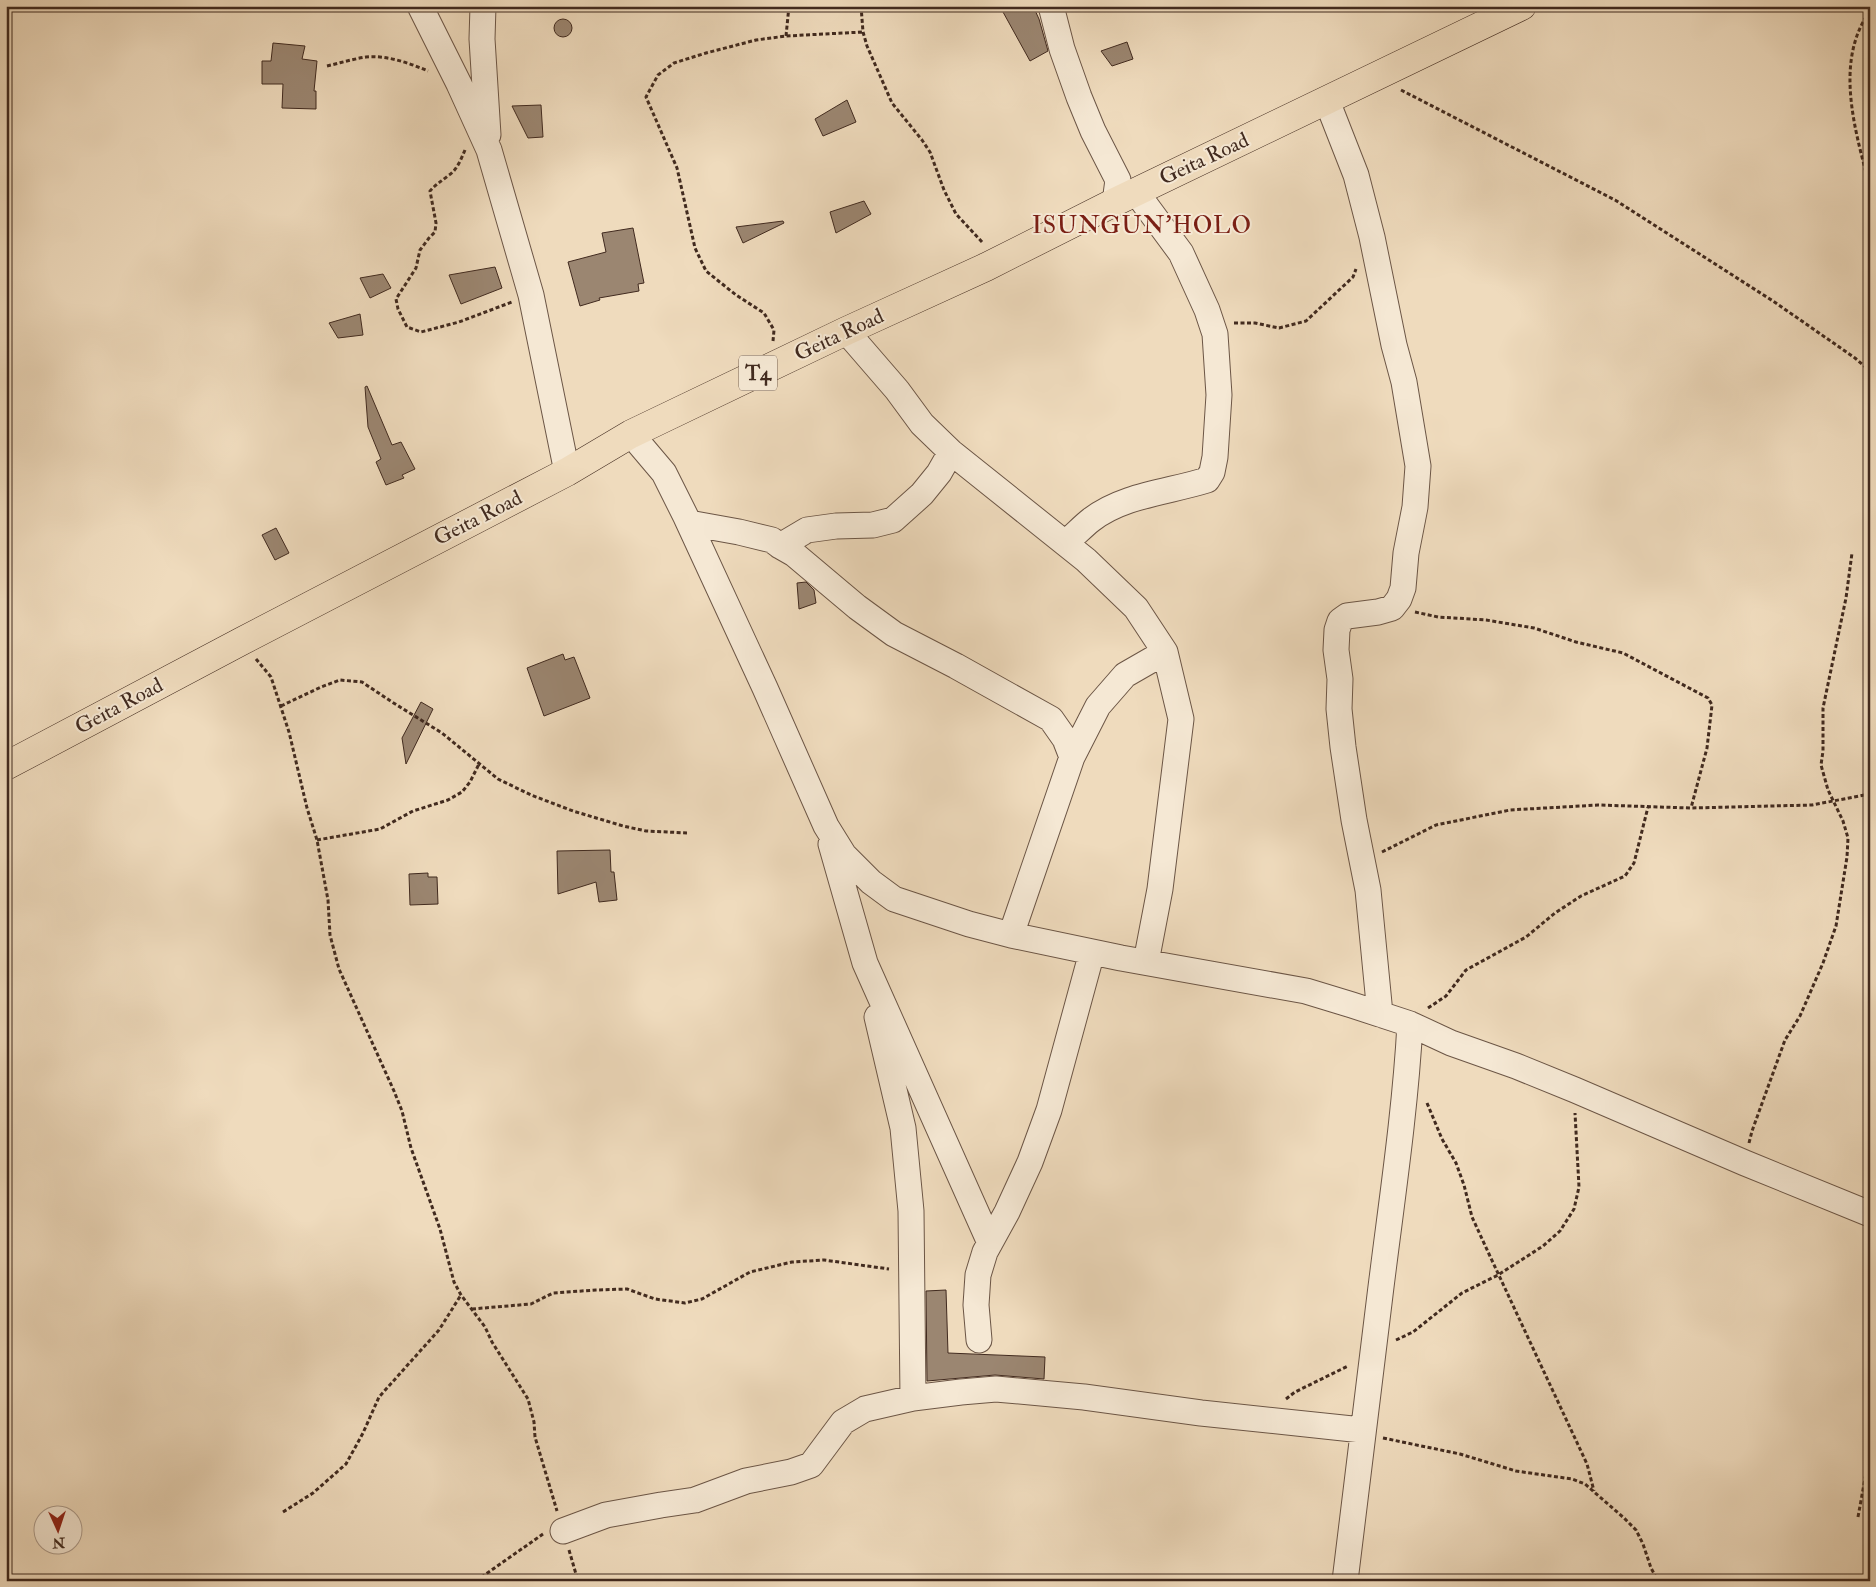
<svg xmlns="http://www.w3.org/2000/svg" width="1876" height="1587" viewBox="0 0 1876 1587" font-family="'IM FELL Double Pica',serif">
	<rect width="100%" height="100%" fill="#efdbbd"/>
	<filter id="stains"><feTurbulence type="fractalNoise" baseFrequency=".004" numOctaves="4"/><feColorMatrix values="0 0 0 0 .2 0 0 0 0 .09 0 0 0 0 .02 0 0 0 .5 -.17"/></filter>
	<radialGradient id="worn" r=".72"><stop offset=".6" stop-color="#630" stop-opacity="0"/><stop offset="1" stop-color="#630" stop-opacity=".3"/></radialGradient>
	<path fill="#9b8671" stroke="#412a1f" d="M 1013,6 L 1033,6 L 1039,19 L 1048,51 L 1030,61 L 1003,12 Z
		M554 28a9 9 0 1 1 18 0a9 9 0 1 1-18 0Z
		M 1127,42 L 1133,59 L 1112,66 L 1101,51 Z
		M 273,43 L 305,46 L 302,59 L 317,61 L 314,91 L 316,91 L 316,109 L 282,108 L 283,84 L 262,84 L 262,61 L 271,61 Z
		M 847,100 L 856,122 L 823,136 L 815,119 Z
		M 541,105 L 543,137 L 528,138 L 512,106 Z
		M 864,201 L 871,214 L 836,233 L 830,212 Z
		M 783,221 L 784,223 L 743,243 L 736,227 Z
		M 633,228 L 644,283 L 638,284 L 639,291 L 599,298 L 600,300 L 580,306 L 568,262 L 606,252 L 602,233 Z
		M 495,267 L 502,288 L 461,304 L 449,275 Z
		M 383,274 L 391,288 L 370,298 L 360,278 Z
		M 360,314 L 363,335 L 338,338 L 329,323 Z
		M 367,386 L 392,445 L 401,442 L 415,469 L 402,475 L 404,478 L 386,485 L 376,462 L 381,459 L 368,427 L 365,387 Z
		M 276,528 L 289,553 L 275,560 L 262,535 Z
		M 806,582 L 814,590 L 816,603 L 799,609 L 797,583 Z
		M 563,654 L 565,660 L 574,657 L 590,698 L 544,716 L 527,668 Z
		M 421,702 L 433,709 L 406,764 L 402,738 Z
		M 610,850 L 611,872 L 614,872 L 617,900 L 599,902 L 596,882 L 558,894 L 557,851 Z
		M 428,873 L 428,877 L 437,877 L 438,904 L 410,905 L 409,874 Z
		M 946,1290 L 948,1353 L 1045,1357 L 1044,1379 L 995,1375 L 927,1381 L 926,1291 Z"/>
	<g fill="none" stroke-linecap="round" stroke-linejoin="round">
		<defs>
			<path id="minor" d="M 420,6 L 459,84 L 489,150 L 531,295 L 567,472
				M 483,6 L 482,39 L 488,135
				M 1051,6 L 1062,49 L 1079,97 L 1093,131 L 1118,180 L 1115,202
				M 1327,101 L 1356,175 L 1372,237 L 1394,345 L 1404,382 L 1418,466 L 1415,507 L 1406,553 L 1403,588 L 1399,599 L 1392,608 L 1378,612 L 1347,616 L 1340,621 L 1337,630 L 1336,650 L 1340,679 L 1339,709 L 1343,747 L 1354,820 L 1368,890 L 1380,1014
				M 846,331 L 897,390 L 922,424 L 951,452 L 1086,560 L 1136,608 L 1165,652 L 1181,719 L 1160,889 L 1146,962
				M 631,434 L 664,473 L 686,517 L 765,688 L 826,826 L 844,855 L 871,882 L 894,899 L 969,924 L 1011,935 L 1121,958 L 1306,991 L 1352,1005 L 1410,1024 L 1451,1043 L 1516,1066 L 1575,1090 L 1745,1163 L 1870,1214
				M 689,523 L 739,532 L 772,540 L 780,546 L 794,554 L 857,607 L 894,634 L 956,666 L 1051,719 L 1065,739 L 1072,757
				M 1065,543 C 1074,536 1082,527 1091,520 C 1123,495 1169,492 1207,480 L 1212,472 L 1215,457 L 1219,395 L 1215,334 L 1207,310 L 1181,253 L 1136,192
				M 780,546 L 807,530 L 836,526 L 873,525 L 893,520 L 922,494 L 939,473 L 951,452
				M 831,844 L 865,963 L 990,1243
				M 1011,935 L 1072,757 L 1098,706 L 1125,675 L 1165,652
				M 877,1017 L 903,1128 L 911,1211 L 913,1398
				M 979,1340 L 976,1305 L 978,1275 L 985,1252 L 1007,1212 L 1030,1162 L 1049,1110 L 1092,952
				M 563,1531 L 606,1515 L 661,1505 L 695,1500 L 746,1481 L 791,1472 L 811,1465 L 843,1422 L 865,1409 L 913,1398 L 961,1392 L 996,1389 L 1084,1397 L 1201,1413 L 1362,1430
				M 1345,1581 C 1357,1486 1368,1390 1380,1295 C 1391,1205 1405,1115 1410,1024"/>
			<path id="highway" d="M 6,766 L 242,641 L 567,472 L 631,434 L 846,331 L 986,267 L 1115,202 L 1522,6"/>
		</defs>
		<use href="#minor" stroke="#6c5646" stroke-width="27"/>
		<use href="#highway" stroke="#412a1f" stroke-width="29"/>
		<path stroke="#412a1f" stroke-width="3" stroke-dasharray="4 2.5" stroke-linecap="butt" d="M 861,6 L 863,32 L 867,46 L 892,103 L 922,140 L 930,152 L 944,190 L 956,214 L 982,242
			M 1870,11 C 1833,62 1856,133 1870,188
			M 786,36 L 789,6
			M 327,66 C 340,63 353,59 366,57 C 387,55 409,63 428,71
			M 1401,90 L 1615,200 L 1773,301 L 1855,358 L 1870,371
			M 465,150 C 461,159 457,170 449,175 C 442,181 436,184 430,191 L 436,223 L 435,232 L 429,238 L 420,250 L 416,268 L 396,299 L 398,309 L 407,327 L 421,332 L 459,322 L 512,302
			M 1234,323 L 1255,323 L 1279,328 L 1306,321 L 1353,277 L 1356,269
			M 773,341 L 774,330 L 764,313 L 736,295 L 706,271 L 695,248 L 677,168 L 646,97 L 658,75 L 674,63 L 706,53 L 756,40 L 786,36 L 863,32
			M 1415,612 L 1438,617 L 1486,620 L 1534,628 L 1576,642 L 1623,653 L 1708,698 L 1712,705 L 1707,748 L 1691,808
			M 256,659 L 271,677 L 289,732 L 307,808 L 317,840 L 328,900 L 330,935 L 339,969 L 394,1091 L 402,1111 L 411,1148 L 440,1229 L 454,1282 L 461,1295 L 485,1327 L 492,1342 L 528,1399 L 534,1422 L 535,1437 L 557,1511
			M 281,706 L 321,687 L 340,680 L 362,682 L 392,702 L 442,733 L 498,779 L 531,795 L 573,811 L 623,826 L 646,831 L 687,833
			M 317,840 L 380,829 L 413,811 L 448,800 L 462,792 L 470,782 L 479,764
			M 1382,852 L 1436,825 L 1510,810 L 1598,805 L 1691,808 L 1812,805 L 1870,794
			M 1428,1008 L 1446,996 L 1466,970 L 1526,937 L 1555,913 L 1581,896 L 1625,876 L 1634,863 L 1648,807
			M 1427,1103 L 1442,1139 L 1456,1163 L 1464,1185 L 1472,1217 L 1489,1254 L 1587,1464 L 1594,1491
			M 1749,1143 L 1752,1131 L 1785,1040 L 1800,1016 L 1823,963 L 1836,926 L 1847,857 L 1848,838 L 1843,821 L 1828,790 L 1821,765 L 1823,751 L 1823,708 L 1846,598 L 1852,553
			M 472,1309 L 531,1304 L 553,1293 L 596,1290 L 627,1289 L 655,1299 L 685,1303 L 702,1299 L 750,1272 L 792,1262 L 824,1260 L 889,1269
			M 1396,1340 L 1413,1332 L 1462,1293 L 1498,1275 L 1543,1246 L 1560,1231 L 1574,1209 L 1579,1187 L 1575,1113
			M 1286,1399 L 1295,1392 L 1348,1366
			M 1383,1438 L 1460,1454 L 1516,1471 L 1572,1479 L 1585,1484 L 1624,1518 L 1636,1530 L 1643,1544 L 1651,1568 L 1658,1581
			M 283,1512 L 313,1493 L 346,1464 L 363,1433 L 379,1397 L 439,1330 L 461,1295
			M 1858,1517 L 1870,1451
			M 569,1550 L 578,1581
			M 476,1581 L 543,1534"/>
		<use href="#minor" stroke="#f5e8d4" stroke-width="25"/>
		<use href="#highway" stroke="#efdbbd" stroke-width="28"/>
	</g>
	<g text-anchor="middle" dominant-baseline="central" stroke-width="4" stroke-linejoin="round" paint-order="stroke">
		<rect fill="#f5e8d4" stroke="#776355" stroke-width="1" x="739" y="355.5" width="38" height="35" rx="4"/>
		<g font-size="20" font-weight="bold" fill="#412a1f">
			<text x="758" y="373">T4</text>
		</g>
		<g font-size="21" fill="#412a1f" stroke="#f5e8d4">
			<text transform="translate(1204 159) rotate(-25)">Geita Road</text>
			<text transform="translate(839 335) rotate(-25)">Geita Road</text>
			<text transform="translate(478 518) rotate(-27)">Geita Road</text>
			<text transform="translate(119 706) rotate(-28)">Geita Road</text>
		</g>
		<g font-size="24" letter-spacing="1" fill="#7a1f14" stroke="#f5e8d4">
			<text x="1142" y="225">ISUNGUN'HOLO</text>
		</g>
	</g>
	<rect width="1876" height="1587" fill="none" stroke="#efdbbd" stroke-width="25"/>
	<rect x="8" y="8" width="1861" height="1572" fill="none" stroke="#412a1f" stroke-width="2.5"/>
	<rect x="12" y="12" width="1851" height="1562" fill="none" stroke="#412a1f"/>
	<g transform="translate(58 1530) rotate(177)"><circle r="24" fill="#f5e8d4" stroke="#ad9c8c"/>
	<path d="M0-4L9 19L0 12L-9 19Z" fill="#8f2418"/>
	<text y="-8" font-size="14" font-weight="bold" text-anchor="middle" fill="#412a1f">N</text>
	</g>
	<rect width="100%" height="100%" filter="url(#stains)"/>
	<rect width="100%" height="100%" fill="url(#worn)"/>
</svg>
